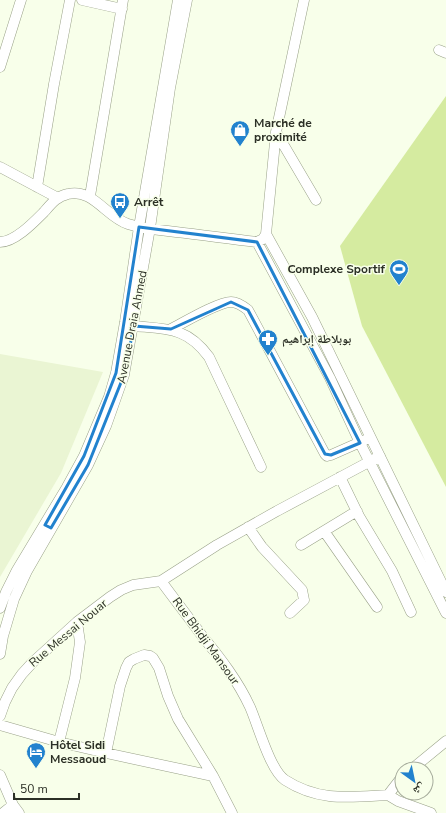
<svg xmlns="http://www.w3.org/2000/svg" width="446" height="813" viewBox="0 0 446 813" font-family="'Nunito Sans','Noto Naskh Arabic',sans-serif">
	<rect width="100%" height="100%" fill="#f8ffea"/>
	<path fill="#eaf5d3" d="M 0,354 L 103,372 L 61,473 L 0,577 Z"/>
	<path fill="#d5eba0" d="M 446,96 L 446,487 L 362,326 L 340,246 Z"/>
	<g fill="none" stroke-linecap="round" stroke-linejoin="round">
		<defs>
			<path id="minor" d="M 82,0 L 122,9
				M 439,50 L 446,53
				M 0,67 L 21,0
				M 276,132 L 316,200
				M 0,167 L 58,198
				M 37,187 L 54,84 L 70,0
				M 90,196 L 123,0
				M 266,234 L 312,317 L 446,592
				M 0,242 C 15,242 34,222 44,212 C 51,204 57,196 68,194 C 93,188 106,217 128,224 C 143,229 160,230 176,232 C 203,235 230,239 257,242 L 263,239 L 266,234 L 276,132 L 304,0
				M 257,242 L 330,378 L 360,443 L 446,613
				M 134,326 C 167,329 187,327 209,357 L 261,467
				M 171,329 C 183,323 218,302 231,302 C 237,302 243,306 248,310 L 325,454 L 327,456 L 331,455 L 365,440
				M 340,477 L 359,516 L 392,571 L 411,612
				M 248,527 L 262,547 L 302,590 L 304,600 L 290,613
				M 324,531 L 377,607
				M 301,545 L 357,511
				M 161,581 C 175,600 189,618 203,637 C 221,659 238,681 250,707 C 258,725 270,770 285,780 C 319,802 350,797 388,795 L 402,777
				M 0,608 L 6,592 L 17,570 L 67,487 L 84,456 L 109,397 L 116,373 L 125,322 L 139,227 L 178,0
				M 0,654 L 3,636 L 14,599 L 27,571 L 88,465 L 106,426 L 124,375 L 150,228 L 170,88 L 187,0
				M 0,716 L 5,702 L 12,688 L 22,674 L 33,662 L 77,622 L 110,597 L 121,590 L 133,585 L 161,581 L 217,545 L 277,511 L 380,456
				M 0,725 L 59,742 L 106,753 L 213,776
				M 59,742 L 75,678 L 80,642 L 77,622
				M 106,753 L 120,686 L 126,668 L 129,662 L 134,659 L 144,655 L 150,656 L 153,658 L 159,668 L 168,696 L 178,719 L 213,776 L 232,813
				M 412,769 L 446,741
				M 0,775 L 13,805 L 19,813
				M 388,795 L 398,801 L 431,813
				M 3,813 L 13,805"/>
		</defs>
		<use href="#minor" stroke="#99a188" stroke-width="11"/>
		<use href="#minor" stroke="#fff" stroke-width="10"/>
	</g>
	<path fill="none" stroke="#2282ce" stroke-width="3" stroke-linejoin="round" d="M 139,227 L 257,242 L 360,443 L 331,455 L 325,454 L 248,310 L 231,302 L 171,329 L 134,326 L 124,375 L 88,465 L 51,528 L 45,525 L 84,456 L 116,373 Z"/>
	<defs>
		<symbol id="shop-pin" viewBox="-11 -11 22 30"><path d="M0 17L-7.5 6A9.5 9.5 0 1 1 7.5 6Z" fill="#2282ce" stroke="#f8ffea"/><path d="M-5-2.5h2.3a2.7 3.5 0 0 1 5.4 0H5L5.5 6h-11ZM-1.5-2.5h3a1.5 2.3 0 0 0-3 0Z" fill="#fff"/></symbol>
		<symbol id="bus-pin" viewBox="-11 -11 22 30"><path d="M0 17L-7.5 6A9.5 9.5 0 1 1 7.5 6Z" fill="#2282ce" stroke="#f8ffea"/><path d="M-5-6H5V4H4V6H2V4H-2V6H-4V4H-5ZM-3.5-4V0h7V-4ZM-3.5 1.2v1.5H-2V1.2ZM2 1.2v1.5H3.5V1.2Z" fill="#fff"/></symbol>
		<symbol id="stadium-pin" viewBox="-11 -11 22 30"><path d="M0 17L-7.5 6A9.5 9.5 0 1 1 7.5 6Z" fill="#2282ce" stroke="#f8ffea"/><path d="M0-5a6.5 5 0 1 0 0 10a6.5 5 0 1 0 0-10ZM-3.5-1.8h7v3.6h-7Z" fill="#fff"/></symbol>
		<symbol id="pharmacy-pin" viewBox="-11 -11 22 30"><path d="M0 17L-7.5 6A9.5 9.5 0 1 1 7.5 6Z" fill="#2282ce" stroke="#f8ffea"/><path d="M-2-6h4v4h4v4h-4v4h-4v-4h-4v-4h4Z" fill="#fff"/></symbol>
		<symbol id="hotel-pin" viewBox="-11 -11 22 30"><path d="M0 17L-7.5 6A9.5 9.5 0 1 1 7.5 6Z" fill="#2282ce" stroke="#f8ffea"/><path d="M-6-4.5h1.5V1H6V5H4.5V3h-9V5H-6ZM-4 0a1.8 1.8 0 1 1 3.6 0ZM.5 0V-2.5h3Q6-2.5 6 0Z" fill="#fff"/></symbol>
	</defs>
	<g fill-rule="evenodd">
		<use href="#shop-pin" x="229" y="119" width="22" height="30"/>
		<use href="#bus-pin" x="109" y="191" width="22" height="30"/>
		<use href="#stadium-pin" x="388" y="258" width="22" height="30"/>
		<use href="#pharmacy-pin" x="257" y="328" width="22" height="30"/>
		<use href="#hotel-pin" x="25" y="741" width="22" height="30"/>
	</g>
	<g text-anchor="middle" dominant-baseline="central" stroke-width="3" stroke-linejoin="round" paint-order="stroke">
		<g font-size="12" font-weight="bold" fill="#2c3026" stroke="#f8ffea" text-anchor="start">
			<text x="254" y="123">Marché de<tspan x="254" dy="14">proximité</tspan></text>
			<text x="134" y="202">Arrêt</text>
			<text x="385" y="269" text-anchor="end">Complexe Sportif</text>
			<text x="282" y="339">بوبلاطة إبراهيم</text>
			<text x="50" y="745">Hôtel Sidi<tspan x="50" dy="14">Messaoud</tspan></text>
		</g>
		<g font-size="12" fill="#2c3026" stroke="#f8ffea">
			<text transform="translate(132 327) rotate(-79)">Avenue Draia Ahmed</text>
			<text transform="translate(68 633) rotate(-40)">Rue Messai Nouar</text>
			<text transform="translate(206 641) rotate(54)">Rue Bhidji Mansour</text>
		</g>
	</g>
	<g transform="translate(414 781) rotate(147)"><circle r="19" fill="#f8ffea" stroke="#a6ac9c"/>
	<path d="M0-3L7 15L0 10L-7 15Z" fill="#2282ce"/>
	<text y="-6" font-size="11" font-weight="bold" text-anchor="middle" fill="#2c3026">ش</text>
	</g>
	<path d="M14 793v6h65v-6" fill="none" stroke="#2c3026" stroke-width="2"/>
	<text x="20" y="793" font-size="12" fill="#2c3026" stroke="#f8ffea" stroke-width="3" paint-order="stroke">50 m</text>
</svg>
